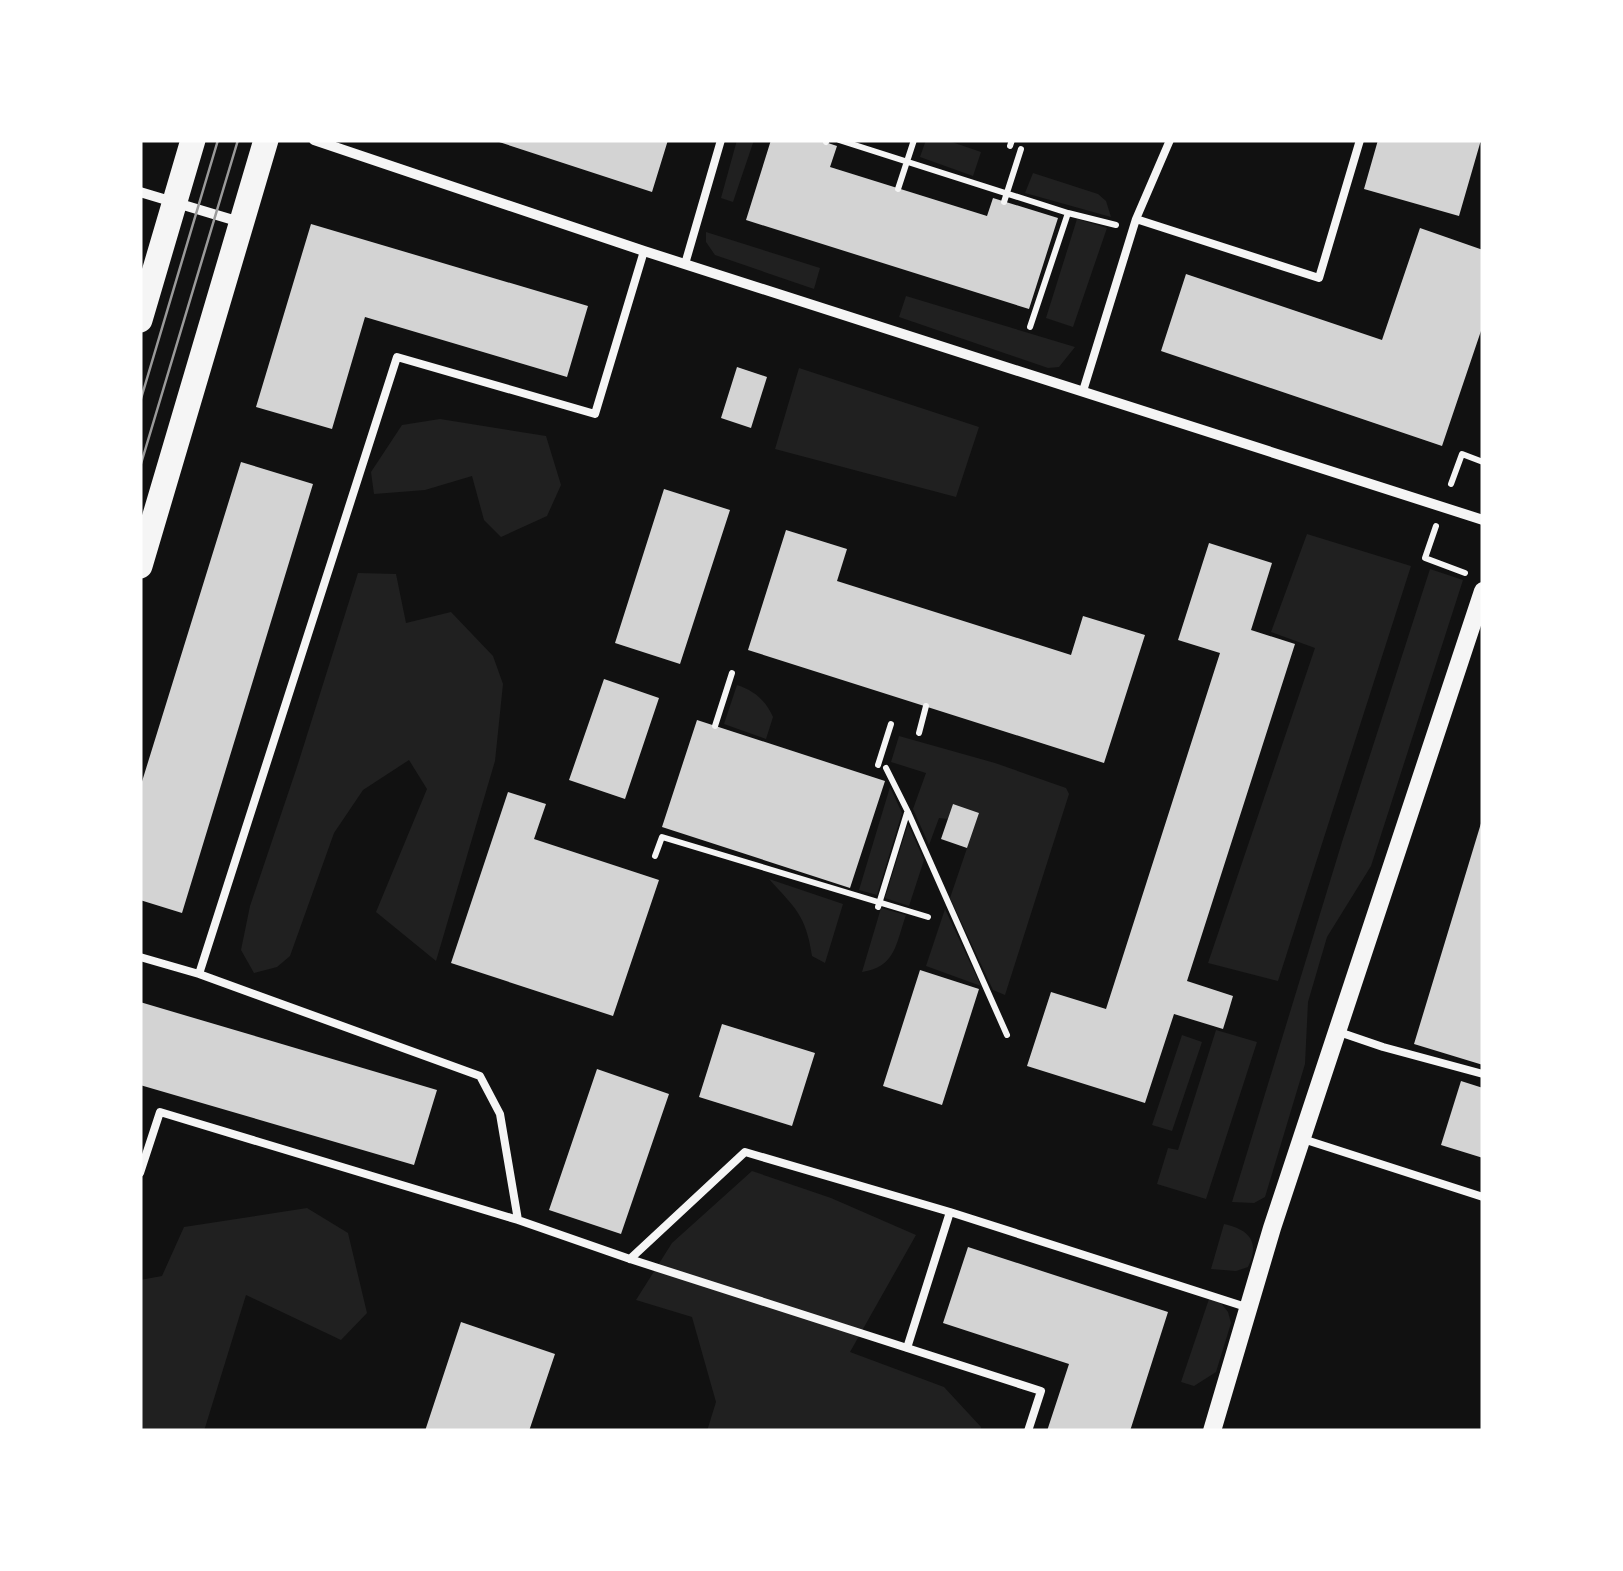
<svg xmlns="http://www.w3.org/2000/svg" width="1623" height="1571" viewBox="0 0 1623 1571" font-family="'Open Sans',sans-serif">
	<rect width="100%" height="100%" fill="#111"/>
	<path fill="#202020" d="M 737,140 L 754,140 L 733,202 L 721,198 Z
		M 926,140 L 946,140 L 981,152 L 973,176 L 920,157 Z
		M 1033,173 L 1098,194 L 1106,201 L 1111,217 L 1025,193 Z
		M 1077,219 L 1107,228 L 1073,327 L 1046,318 Z
		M 706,232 L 820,268 L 814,289 L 715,255 L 706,242 Z
		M 906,296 L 1075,347 L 1059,367 L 1048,368 L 899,317 Z
		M 799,368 L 979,427 L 956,497 L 775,449 Z
		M 440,419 L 546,436 L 561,485 L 547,516 L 501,537 L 484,520 L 472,476 L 425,490 L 374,494 L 371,472 L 402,425 Z
		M 1307,534 L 1411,566 L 1278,981 L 1208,963 L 1315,648 L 1271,632 Z
		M 1430,569 L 1463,580 L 1371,866 L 1327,937 L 1308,1002 L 1305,1064 L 1265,1197 L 1254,1203 L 1232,1202 L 1342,842 Z
		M 358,573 L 396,574 L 406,623 L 451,612 L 493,656 L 503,684 L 495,761 L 436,961 L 376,912 L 427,789 L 409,760 L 363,790 L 334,833 L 290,956 L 277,967 L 254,973 L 241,950 L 250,906 L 297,767 Z
		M 737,685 C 755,691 765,700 773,717 L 766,739 L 724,724 Z
		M 899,736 L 995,763 L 1066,788 L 1069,794 L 1005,995 L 993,990 L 950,898 L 979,813 L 953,804 L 948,819 L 939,818 L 929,845 L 913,809 L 926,773 L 891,762 Z
		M 890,787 L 902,813 L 877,895 L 859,890 Z
		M 908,824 L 924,860 L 909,906 L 885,898 Z
		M 769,879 L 843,904 L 825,963 L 812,956 C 806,915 795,908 769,879 Z
		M 881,908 L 906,915 C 896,943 896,967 862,972 Z
		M 945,909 L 981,986 L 926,966 Z
		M 1216,1030 L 1257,1042 L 1206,1199 L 1157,1184 L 1168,1148 L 1178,1150 Z
		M 1182,1035 L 1202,1042 L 1172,1131 L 1152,1125 Z
		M 752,1171 L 831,1198 L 916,1235 L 850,1352 L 944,1387 L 981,1427 L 980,1431 L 707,1431 L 716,1402 L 692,1317 L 636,1300 L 672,1243 Z
		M 307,1208 L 348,1233 L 367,1313 L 341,1340 L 246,1295 L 204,1431 L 140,1431 L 140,1280 L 162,1276 L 184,1227 Z
		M 1224,1224 C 1250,1230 1260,1242 1248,1267 L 1236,1271 L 1211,1269 Z
		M 1209,1299 L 1220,1302 L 1228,1312 L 1231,1323 L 1216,1372 L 1194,1386 L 1181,1382 Z"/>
	<path fill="#d3d3d3" d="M 493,140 L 668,140 L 652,192 Z
		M 771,140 L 819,140 L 837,146 L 830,167 L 987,216 L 993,198 L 1058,218 L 1029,309 L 746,220 Z
		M 1378,140 L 1481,140 L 1459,216 L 1364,189 Z
		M 311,224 L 588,306 L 567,377 L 365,317 L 332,429 L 256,407 Z
		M 1420,228 L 1483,250 L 1483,325 L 1442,446 L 1161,351 L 1186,274 L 1382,340 Z
		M 737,367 L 767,377 L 751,428 L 721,418 Z
		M 241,462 L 313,484 L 182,913 L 140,900 L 140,788 Z
		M 664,489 L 730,510 L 680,664 L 615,643 Z
		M 786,530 L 847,549 L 837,581 L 1071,655 L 1083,616 L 1145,635 L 1104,763 L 748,650 Z
		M 1209,543 L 1272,563 L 1251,630 L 1295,644 L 1187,981 L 1233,996 L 1228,1013 L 1223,1029 L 1174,1014 L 1145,1103 L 1027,1066 L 1051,992 L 1106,1009 L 1220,653 L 1178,640 Z
		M 604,679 L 659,698 L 625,799 L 569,780 Z
		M 697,720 L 885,781 L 850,888 L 662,827 Z
		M 508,792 L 546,804 L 534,839 L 659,880 L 613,1016 L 451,963 Z
		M 953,804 L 979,813 L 967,848 L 941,839 Z
		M 1482,820 L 1483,820 L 1483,1065 L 1414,1044 Z
		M 920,970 L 979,989 L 942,1105 L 883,1086 Z
		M 140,1002 L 437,1090 L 414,1165 L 140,1085 Z
		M 722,1024 L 815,1053 L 792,1126 L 699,1097 Z
		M 597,1069 L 669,1094 L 621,1234 L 549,1210 Z
		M 1461,1081 L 1483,1088 L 1483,1158 L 1441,1145 Z
		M 968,1247 L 1168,1312 L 1130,1431 L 1047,1431 L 1069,1364 L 943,1323 Z
		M 461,1322 L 555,1354 L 529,1431 L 425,1431 Z"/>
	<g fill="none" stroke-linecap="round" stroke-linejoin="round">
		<path stroke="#f5f5f5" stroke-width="6" d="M 839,140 L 1068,213 L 1116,225
			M 826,142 L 827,140
			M 1010,146 L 1012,140
			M 898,189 L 914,140
			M 1004,202 L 1021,149
			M 1030,327 L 1068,213
			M 1451,484 L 1462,454 L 1483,462
			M 1436,526 L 1425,558 L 1465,573
			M 715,726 L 732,673
			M 919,733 L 926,706
			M 878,765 L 891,724
			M 886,768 L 908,812 L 1007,1035
			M 655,856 L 662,837 L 928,917
			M 878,907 L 907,813"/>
		<path stroke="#f5f5f5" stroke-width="8" d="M 1136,219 L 1319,278 L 1360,140
			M 685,264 L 721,140
			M 1083,391 L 1136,219 L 1170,140
			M 140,957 L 199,974 L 480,1076 L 500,1114 L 518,1220 L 630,1259 L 1041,1391 L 1028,1431
			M 199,974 L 397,357 L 595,414 L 644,251
			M 1339,1032 L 1383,1047 L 1483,1074
			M 1303,1139 L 1483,1197
			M 140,1173 L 160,1112 L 518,1220
			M 630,1259 L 745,1152 L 950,1212 L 1246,1307
			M 907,1348 L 950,1212"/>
		<path stroke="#f5f5f5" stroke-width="10" d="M 314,140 L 644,251 L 1483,520
			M 140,192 L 240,222"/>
		<path stroke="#f5f5f5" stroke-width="18" d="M 1212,1431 L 1272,1228 L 1483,591"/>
		<path stroke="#f5f5f5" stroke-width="25" d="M 140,320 L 193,140
			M 140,566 L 266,140"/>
		<path stroke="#9a9a9a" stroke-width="2.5" d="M 140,402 L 218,140
			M 140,467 L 238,140"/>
	</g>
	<rect width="1623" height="1571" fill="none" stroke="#ffffff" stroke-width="285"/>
</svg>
